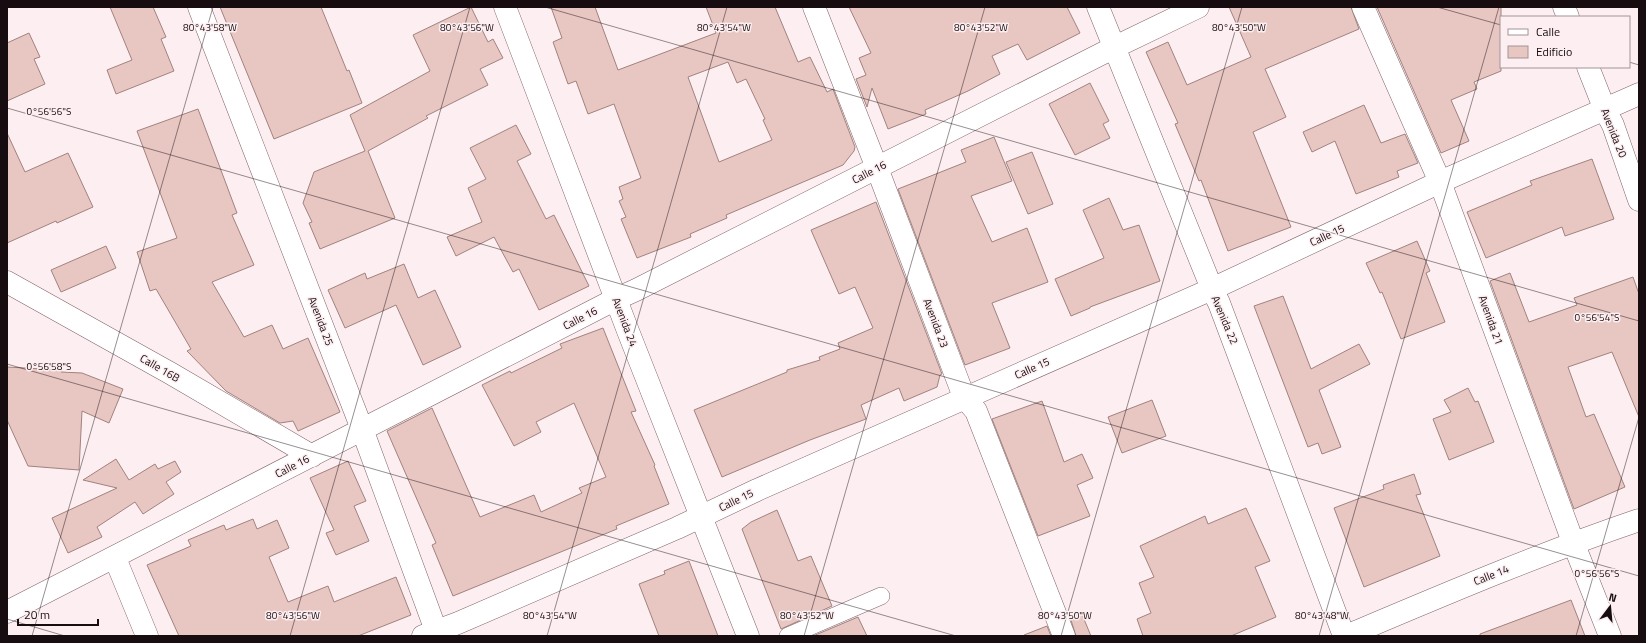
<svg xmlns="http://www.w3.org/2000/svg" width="1646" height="643" viewBox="0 0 1646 643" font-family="'Titillium Web',sans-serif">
	<rect width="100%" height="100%" fill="#fdeff1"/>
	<path fill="#e8c6c2" stroke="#a1827e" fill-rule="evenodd" d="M 110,7 L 153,7 L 166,37 L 161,39 L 174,71 L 116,94 L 107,70 L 132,60 Z
		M 220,7 L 321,7 L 347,71 L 349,70 L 362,103 L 274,139 Z
		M 471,7 L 488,42 L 493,39 L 503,58 L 480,69 L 488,85 L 426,116 L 428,118 L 368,151 L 395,218 L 320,249 L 309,223 L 312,222 L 303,203 L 314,172 L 365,151 L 350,115 L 430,71 L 413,35 Z
		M 551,7 L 595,7 L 618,70 L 716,33 L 706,7 L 775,7 L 798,62 L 810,57 L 827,92 L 833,89 L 855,147 L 854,151 L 843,165 L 726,215 L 727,218 L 690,234 L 691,237 L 637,258 L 621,219 L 626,217 L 619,201 L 623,199 L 619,187 L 641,178 L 614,104 L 588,114 L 576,81 L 568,84 L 553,42 L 562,38 ZM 728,62 L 737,83 L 746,79 L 765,119 L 763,120 L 772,140 L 719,162 L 688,77 Z
		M 849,7 L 1067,7 L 1080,33 L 1027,60 L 1018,44 L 992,56 L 1000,74 L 968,91 L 925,110 L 926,114 L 888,129 L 872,88 L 867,107 L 856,79 L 866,75 L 859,58 L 871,53 Z
		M 1229,7 L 1351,7 L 1359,29 L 1265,69 L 1286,117 L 1253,132 L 1291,227 L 1228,251 L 1201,180 L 1199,181 L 1175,124 L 1178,123 L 1146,52 L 1168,42 L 1187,85 L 1251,57 Z
		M 1377,7 L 1501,7 L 1501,71 L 1474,82 L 1477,89 L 1451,100 L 1469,141 L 1441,153 Z
		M 29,33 L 40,57 L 34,59 L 45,84 L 7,101 L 7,43 Z
		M 1090,83 L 1109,121 L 1103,124 L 1110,138 L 1075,155 L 1049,104 Z
		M 1364,105 L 1381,143 L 1405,134 L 1418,163 L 1397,171 L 1399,177 L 1356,194 L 1335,141 L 1312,152 L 1303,132 Z
		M 198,109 L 237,213 L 232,215 L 254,265 L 212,282 L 244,337 L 272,325 L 283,349 L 308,338 L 340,412 L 298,431 L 293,421 L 280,423 L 226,391 L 187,351 L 191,349 L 156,289 L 150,291 L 137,252 L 177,238 L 137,131 Z
		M 516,125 L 531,154 L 517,161 L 546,219 L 554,215 L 589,286 L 539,310 L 519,269 L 513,272 L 494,237 L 456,256 L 447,237 L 482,222 L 468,188 L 486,179 L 470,148 Z
		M 7,133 L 25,172 L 68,153 L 93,207 L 57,223 L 56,221 L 7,243 Z
		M 994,137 L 1012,181 L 971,196 L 992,242 L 1027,228 L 1048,282 L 992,303 L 1010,348 L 965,365 L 898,189 L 966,162 L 961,150 Z
		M 1032,152 L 1053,204 L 1028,214 L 1006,162 Z
		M 1592,159 L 1614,219 L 1565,236 L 1562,227 L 1486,258 L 1467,212 L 1532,185 L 1530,181 Z
		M 1109,198 L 1123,230 L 1139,225 L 1160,281 L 1090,307 L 1090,308 L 1071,316 L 1055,279 L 1104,258 L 1083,210 Z
		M 876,202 L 942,374 L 940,375 L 937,387 L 904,401 L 899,388 L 861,405 L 866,419 L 810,440 L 722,477 L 694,410 L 787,372 L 787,370 L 820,360 L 819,357 L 840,349 L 838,343 L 873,328 L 855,287 L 839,294 L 811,230 Z
		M 1417,241 L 1430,271 L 1426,273 L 1445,322 L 1401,339 L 1382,292 L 1380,293 L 1366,263 Z
		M 106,246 L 116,268 L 61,292 L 51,270 Z
		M 404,264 L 418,298 L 435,290 L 461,347 L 423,365 L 396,305 L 345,328 L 328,290 L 365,273 L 367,279 Z
		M 1510,273 L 1529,322 L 1577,305 L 1574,298 L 1633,277 L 1639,294 L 1639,417 L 1612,352 L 1568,367 L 1586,417 L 1594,414 L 1625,487 L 1574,509 L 1490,281 Z
		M 1283,296 L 1311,369 L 1359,344 L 1370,364 L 1319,390 L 1341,447 L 1322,454 L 1318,443 L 1308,447 L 1254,306 Z
		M 603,328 L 636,411 L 631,412 L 655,465 L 654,466 L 669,504 L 616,526 L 617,529 L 453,596 L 432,545 L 436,543 L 387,431 L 432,408 L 480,517 L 534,495 L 541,512 L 582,493 L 579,488 L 606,477 L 574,403 L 536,422 L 541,432 L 514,446 L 482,385 L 510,371 L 511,373 L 562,348 L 560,344 Z
		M 7,367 L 61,370 L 61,372 L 82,373 L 123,389 L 109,423 L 82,411 L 79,470 L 28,466 L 7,420 Z
		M 1468,388 L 1475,402 L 1478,401 L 1494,442 L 1449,460 L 1433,419 L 1451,412 L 1444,400 Z
		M 1152,400 L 1166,436 L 1122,453 L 1108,417 Z
		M 1042,401 L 1064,462 L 1082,454 L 1093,478 L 1077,485 L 1090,516 L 1038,536 L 992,419 Z
		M 116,459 L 129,480 L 155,464 L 158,469 L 175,461 L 181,472 L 166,482 L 174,494 L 143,514 L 135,502 L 97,527 L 102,537 L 68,553 L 52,518 L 117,488 L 83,480 Z
		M 348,461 L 366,501 L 354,506 L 369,541 L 336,555 L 326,533 L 334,530 L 310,478 Z
		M 1414,474 L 1421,494 L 1416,495 L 1440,556 L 1364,587 L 1334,508 L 1384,489 L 1383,485 Z
		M 1246,508 L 1270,561 L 1255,567 L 1276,617 L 1231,636 L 1143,636 L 1137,619 L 1151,613 L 1139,583 L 1154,577 L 1140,546 L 1205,516 L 1208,524 Z
		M 777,510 L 798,561 L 811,556 L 832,606 L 781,629 L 742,529 L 751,522 Z
		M 253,519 L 257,529 L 277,520 L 289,548 L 269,557 L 288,602 L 328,586 L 334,602 L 396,577 L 411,615 L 358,636 L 179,636 L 147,565 L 191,546 L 188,540 L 224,525 L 226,530 Z
		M 689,561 L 718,636 L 659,636 L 639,584 L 665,574 L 664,571 Z
		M 1571,600 L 1585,636 L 1480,636 L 1480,634 Z
		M 1081,612 L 1091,636 L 1076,636 L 1070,617 Z
		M 858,617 L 867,636 L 813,636 Z
		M 1047,626 L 1051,636 L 1025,636 L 1024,635 Z"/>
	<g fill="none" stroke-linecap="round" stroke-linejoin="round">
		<defs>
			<path id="pedestrian" d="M 788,636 L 881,596"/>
			<path id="minor" d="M 199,7 L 362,429 L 438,636
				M 814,7 L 877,168 L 964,397 L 976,411 L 1064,636
				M 1098,7 L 1212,289 L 1219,303 L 1344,636
				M 1363,7 L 1440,182 L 1573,542 L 1610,636
				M 1564,7 L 1568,17
				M 1588,67 L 1605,110 L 1613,125 L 1639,200
				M 7,282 L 170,373 L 312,456
				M 115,558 L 147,636
				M 7,612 L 616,299 L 636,290 L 1113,48 L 1198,7"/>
			<path id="tertiary" d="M 423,636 L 458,623 L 677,528 L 757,490 L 1212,289 L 1440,182 L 1639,94
				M 1346,636 C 1443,595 1539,554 1639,520"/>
			<path id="secondary" d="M 505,7 L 628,331 L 748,636"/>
		</defs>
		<use href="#pedestrian" stroke="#816469" stroke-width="18"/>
		<use href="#minor" stroke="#816469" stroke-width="23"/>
		<use href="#tertiary" stroke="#816469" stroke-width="23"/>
		<use href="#secondary" stroke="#816469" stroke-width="23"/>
		<use href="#pedestrian" stroke="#fff" stroke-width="17"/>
		<use href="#minor" stroke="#fff" stroke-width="22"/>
		<use href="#tertiary" stroke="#fff" stroke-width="22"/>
		<use href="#secondary" stroke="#fff" stroke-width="22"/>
	</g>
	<path fill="none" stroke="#170c0f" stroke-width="1" stroke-opacity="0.45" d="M 545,7 L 1639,321M 1437,7 L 1501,25M 1629,62 L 1639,65M 7,108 L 1639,576M 7,364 L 956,636M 7,619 L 65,636M 32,636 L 213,7M 290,636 L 470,7M 547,636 L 727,7M 804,636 L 985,7M 1061,636 L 1242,7M 1319,636 L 1499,7M 1576,636 L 1639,417"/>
	<g text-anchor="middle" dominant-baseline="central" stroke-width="3" stroke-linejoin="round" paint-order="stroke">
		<g font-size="11" fill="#170c0f" stroke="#fdeff1">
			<text transform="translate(1614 133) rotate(68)">Avenida 20</text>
			<text transform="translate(869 172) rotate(-27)">Calle 16</text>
			<text transform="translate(1327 235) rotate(-25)">Calle 15</text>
			<text transform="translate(580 318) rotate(-27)">Calle 16</text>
			<text transform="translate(1225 320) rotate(67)">Avenida 22</text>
			<text transform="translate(1491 320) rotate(70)">Avenida 21</text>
			<text transform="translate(321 321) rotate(69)">Avenida 25</text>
			<text transform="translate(625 322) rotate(69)">Avenida 24</text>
			<text transform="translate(936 323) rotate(69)">Avenida 23</text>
			<text transform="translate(160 368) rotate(30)">Calle 16B</text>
			<text transform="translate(1032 368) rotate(-24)">Calle 15</text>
			<text transform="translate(292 466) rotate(-27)">Calle 16</text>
			<text transform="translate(736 500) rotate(-26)">Calle 15</text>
			<text transform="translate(1491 575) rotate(-22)">Calle 14</text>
		</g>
	</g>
	<g font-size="10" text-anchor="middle" fill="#170c0f" stroke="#fdeff1" stroke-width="3" stroke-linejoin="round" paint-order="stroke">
		<text x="210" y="31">80°43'58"W</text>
		<text x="467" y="31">80°43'56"W</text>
		<text x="724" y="31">80°43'54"W</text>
		<text x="981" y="31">80°43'52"W</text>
		<text x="1239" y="31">80°43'50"W</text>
		<text x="49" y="115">0°56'56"S</text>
		<text x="1597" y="321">0°56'54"S</text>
		<text x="49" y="370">0°56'58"S</text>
		<text x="1597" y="577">0°56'56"S</text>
		<text x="293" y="619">80°43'56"W</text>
		<text x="550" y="619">80°43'54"W</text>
		<text x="807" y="619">80°43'52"W</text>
		<text x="1065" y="619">80°43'50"W</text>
		<text x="1322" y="619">80°43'48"W</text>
	</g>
	<rect width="1646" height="643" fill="none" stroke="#170c0f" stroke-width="16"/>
	<rect x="1500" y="16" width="130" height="52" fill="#fdeff1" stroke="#a19497"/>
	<rect x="1508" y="29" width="20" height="6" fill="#ffffff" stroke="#a19497"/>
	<text x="1536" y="36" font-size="12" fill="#170c0f">Calle</text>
	<rect x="1508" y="46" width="20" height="12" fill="#e8c6c2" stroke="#a19497"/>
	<text x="1536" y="56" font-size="12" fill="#170c0f">Edificio</text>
	<g transform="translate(1610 607) rotate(16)" stroke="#fdeff1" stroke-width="3" paint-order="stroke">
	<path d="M0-3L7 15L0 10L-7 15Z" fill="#170c0f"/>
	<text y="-6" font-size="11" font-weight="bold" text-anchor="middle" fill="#170c0f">N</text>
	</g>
	<path d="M18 619v6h80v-6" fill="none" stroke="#170c0f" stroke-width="2"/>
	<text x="24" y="619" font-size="12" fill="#170c0f" stroke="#fdeff1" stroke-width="3" paint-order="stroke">20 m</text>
</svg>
